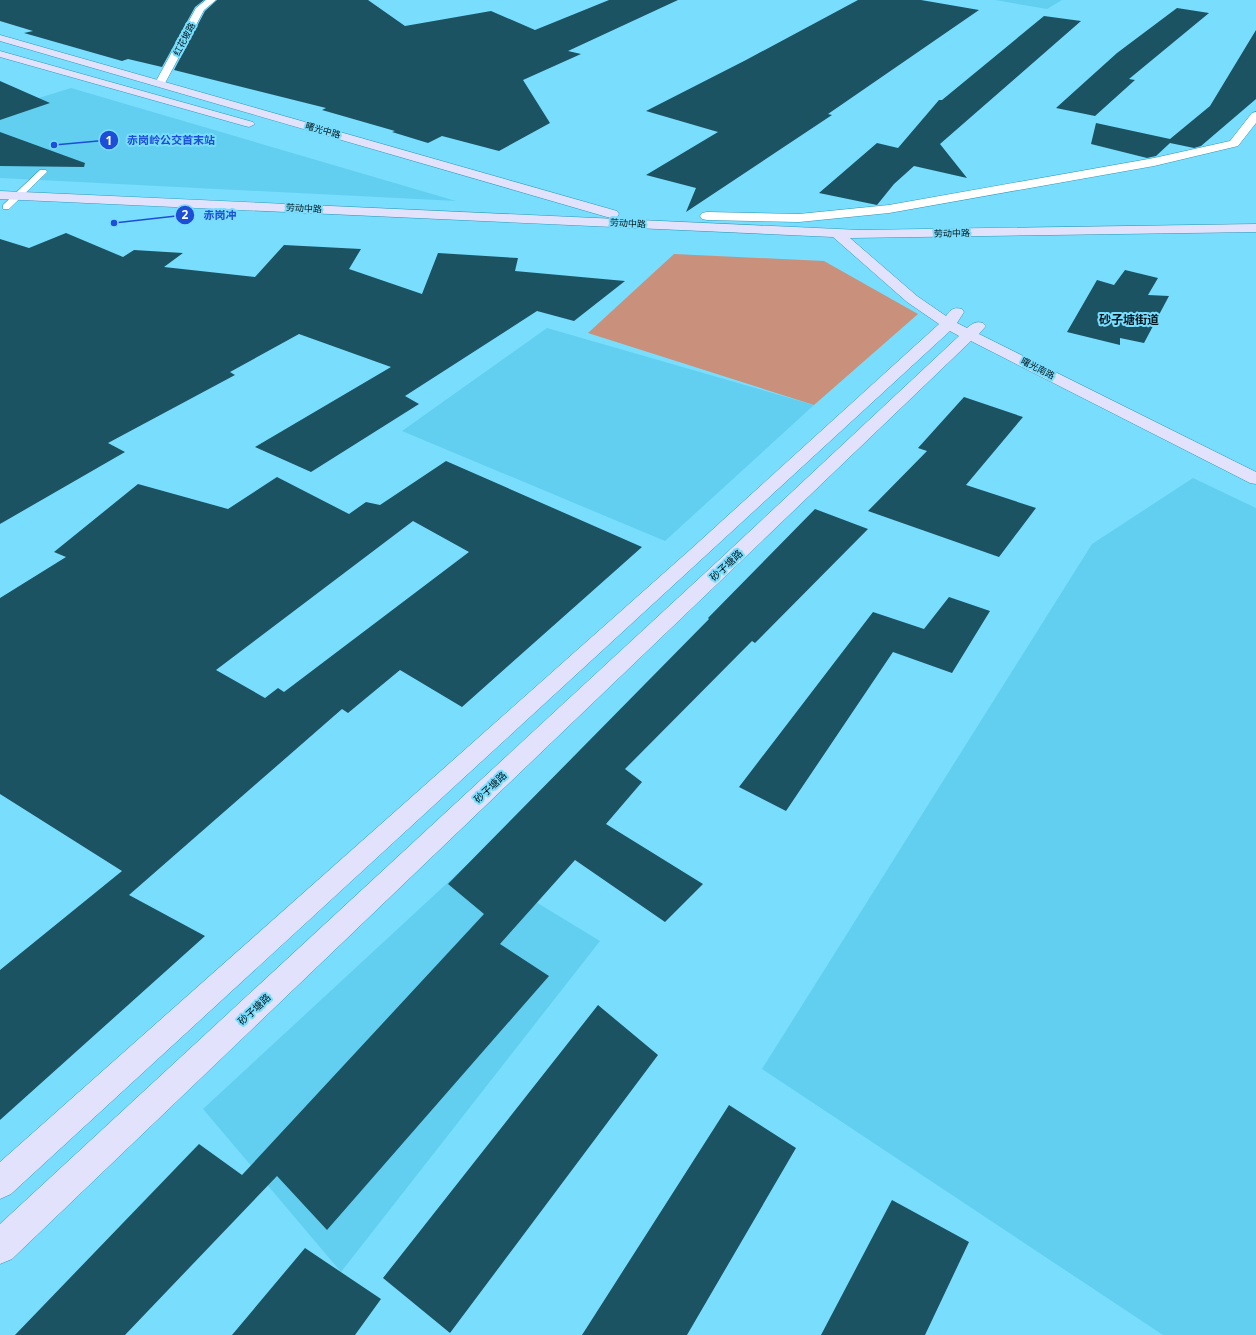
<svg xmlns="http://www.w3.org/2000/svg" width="1256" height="1335" viewBox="0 0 1256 1335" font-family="'Noto Sans','Noto Sans SC',sans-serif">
	<rect width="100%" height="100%" fill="#79ddfd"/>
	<path fill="#62cff1" d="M 995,0 L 1062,0 L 1047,9 Z
		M 71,88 L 456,201 L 0,178 L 0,110 Z
		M 547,328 L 814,405 L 665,541 L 402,431 Z
		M 1193,478 L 1256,508 L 1256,1335 L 1163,1335 L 762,1069 L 1092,544 Z
		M 470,862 L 600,941 L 341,1272 L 203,1109 Z"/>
	<path fill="#c9917c" d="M 674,254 L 824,261 L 918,314 L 814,405 L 588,333 Z"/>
	<path fill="#1c5363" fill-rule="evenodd" d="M 0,0 L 204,0 L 195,7 L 162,67 L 128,59 L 122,61 L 24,33 L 33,31 L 0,21 Z
		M 217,0 L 368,0 L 405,26 L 491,11 L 535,30 L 609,0 L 678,0 L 568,51 L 581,54 L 523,80 L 550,123 L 499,151 L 442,136 L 428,143 L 392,132 L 395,131 L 322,110 L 326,108 L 174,70 L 205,11 Z
		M 858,0 L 921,0 L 979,10 L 828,114 L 832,115 L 686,212 L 696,188 L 646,175 L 718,132 L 646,111 L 746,60 Z
		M 1177,8 L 1209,13 L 1129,79 L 1135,80 L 1095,116 L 1056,108 L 1117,53 Z
		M 1044,16 L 1081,21 L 940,144 L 967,178 L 914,166 L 894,184 L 877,205 L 819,193 L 877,143 L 898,148 L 939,100 L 942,100 Z
		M 1256,30 L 1256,99 L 1201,146 L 1194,148 L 1170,143 L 1156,156 L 1147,158 L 1091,144 L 1096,123 L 1170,139 L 1210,106 Z
		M 0,81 L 50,103 L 0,120 Z
		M 0,132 L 85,163 L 84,167 L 0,166 Z
		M 66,233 L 123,257 L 134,250 L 183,253 L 164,267 L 255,277 L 284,245 L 361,249 L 349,269 L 422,294 L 438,253 L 518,258 L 515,271 L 625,281 L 574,321 L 537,311 L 405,396 L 419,404 L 311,472 L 255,447 L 391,367 L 299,334 L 230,372 L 235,375 L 108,443 L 125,452 L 0,524 L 0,239 L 29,248 Z
		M 1125,270 L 1158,278 L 1148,295 L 1169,296 L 1144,343 L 1120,338 L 1120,345 L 1067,332 L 1097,280 L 1114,285 Z
		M 964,397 L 1023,417 L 966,485 L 1036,508 L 999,557 L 868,511 L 927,451 L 918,448 Z
		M 446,461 L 642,547 L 462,707 L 400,670 L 348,713 L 342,709 L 129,895 L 205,936 L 0,1120 L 0,970 L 122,871 L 0,794 L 0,598 L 66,557 L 54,552 L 138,484 L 228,509 L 277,477 L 349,514 L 366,502 L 380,505 ZM 413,521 L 469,552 L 284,692 L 278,688 L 265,698 L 216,670 Z
		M 815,509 L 868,529 L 755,643 L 752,641 L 625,769 L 642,782 L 606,824 L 703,884 L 665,922 L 575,860 L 500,944 L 549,976 L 327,1230 L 277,1176 L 125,1335 L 15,1335 L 199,1144 L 242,1175 L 484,914 L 448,884 L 709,619 L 708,618 Z
		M 949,597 L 990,611 L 952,673 L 893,652 L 786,811 L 739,787 L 873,612 L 924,629 Z
		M 598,1005 L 658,1055 L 450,1333 L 383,1278 Z
		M 729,1105 L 796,1148 L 687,1335 L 582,1335 Z
		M 892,1200 L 969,1242 L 925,1335 L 821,1335 Z
		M 305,1248 L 381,1299 L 355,1335 L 232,1335 Z"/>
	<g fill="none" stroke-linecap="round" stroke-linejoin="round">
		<defs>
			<path id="lane" d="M 40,170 L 46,170 L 47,172 L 9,209 L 3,209 L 3,205 Z"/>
			<path id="street" d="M 206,0 L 216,0 L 204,10 L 164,85 L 156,85 L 155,83 L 196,8 Z
				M 1256,112 L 1256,123 L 1238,146 L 1154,166 L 889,213 L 799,222 L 707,220 L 702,219 L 700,216 L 702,213 L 707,212 L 799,214 L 889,205 L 1154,158 L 1230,141 L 1252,113 Z"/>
			<path id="secondary" d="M 0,35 L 617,211 L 619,214 L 617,217 L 607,217 L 0,41 Z
				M 0,51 L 253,122 L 255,124 L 249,127 L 245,126 L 0,57 Z
				M 0,191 L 860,230 L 1256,224 L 1256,232 L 850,238 L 917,296 L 946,316 C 951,309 954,307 962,309 L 964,312 L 957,323 L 967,328 C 973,323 976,321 983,323 L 986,326 L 979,334 L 1256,472 L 1256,484 L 1250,483 L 971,341 L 12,1259 L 0,1264 L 0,1224 L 719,560 L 959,336 L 950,331 L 11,1194 L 0,1199 L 0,1162 L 691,549 L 939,324 L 907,302 L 833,237 L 0,199 Z"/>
		</defs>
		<use href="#lane" stroke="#2d98b7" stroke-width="1"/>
		<use href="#street" stroke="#2d98b7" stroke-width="1"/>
		<use href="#secondary" stroke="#2d98b7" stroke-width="1"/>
		<use href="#lane" fill="#fff" fill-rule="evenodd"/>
		<use href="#street" fill="#fff" fill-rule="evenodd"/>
		<use href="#secondary" fill="#e2e2fc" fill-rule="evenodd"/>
	</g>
	<g text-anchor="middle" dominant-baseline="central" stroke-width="4" stroke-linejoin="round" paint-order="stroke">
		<g font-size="9" fill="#02161d" stroke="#79ddfd">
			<text transform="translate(184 39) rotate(-62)">红花坡路</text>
			<text transform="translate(323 130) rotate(16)">曙光中路</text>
			<text transform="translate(304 208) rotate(3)">劳动中路</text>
			<text transform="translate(628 223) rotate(3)">劳动中路</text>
			<text transform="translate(952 233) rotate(-1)">劳动中路</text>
			<text transform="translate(1038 368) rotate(27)">曙光南路</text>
		</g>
		<g font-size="10" fill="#02161d" stroke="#79ddfd">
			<text transform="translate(726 565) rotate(-43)">砂子塘路</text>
			<text transform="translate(490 787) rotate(-43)">砂子塘路</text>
			<text transform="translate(254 1009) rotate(-43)">砂子塘路</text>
		</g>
		<g font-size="12" font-weight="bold" fill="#02161d" stroke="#79ddfd">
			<text x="1129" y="319">砂子塘街道</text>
		</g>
	</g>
	<path fill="none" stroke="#1d4ed8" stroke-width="1.5" d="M54 145L109 140M114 223L185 215"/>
	<g fill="#1d4ed8" stroke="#79ddfd" stroke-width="1.5">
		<circle cx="54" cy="145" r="4"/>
		<circle cx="114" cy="223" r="4"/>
		<circle cx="109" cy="140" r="10"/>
		<circle cx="185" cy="215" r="10"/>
	</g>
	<g font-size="12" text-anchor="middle" font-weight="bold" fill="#fff">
		<text x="109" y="145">1</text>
		<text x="185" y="219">2</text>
	</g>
	<g font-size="11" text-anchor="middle" font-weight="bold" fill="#1d4ed8" stroke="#79ddfd" stroke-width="4" stroke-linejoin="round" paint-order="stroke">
		<text x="171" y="144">赤岗岭公交首末站</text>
		<text x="220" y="219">赤岗冲</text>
	</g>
</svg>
